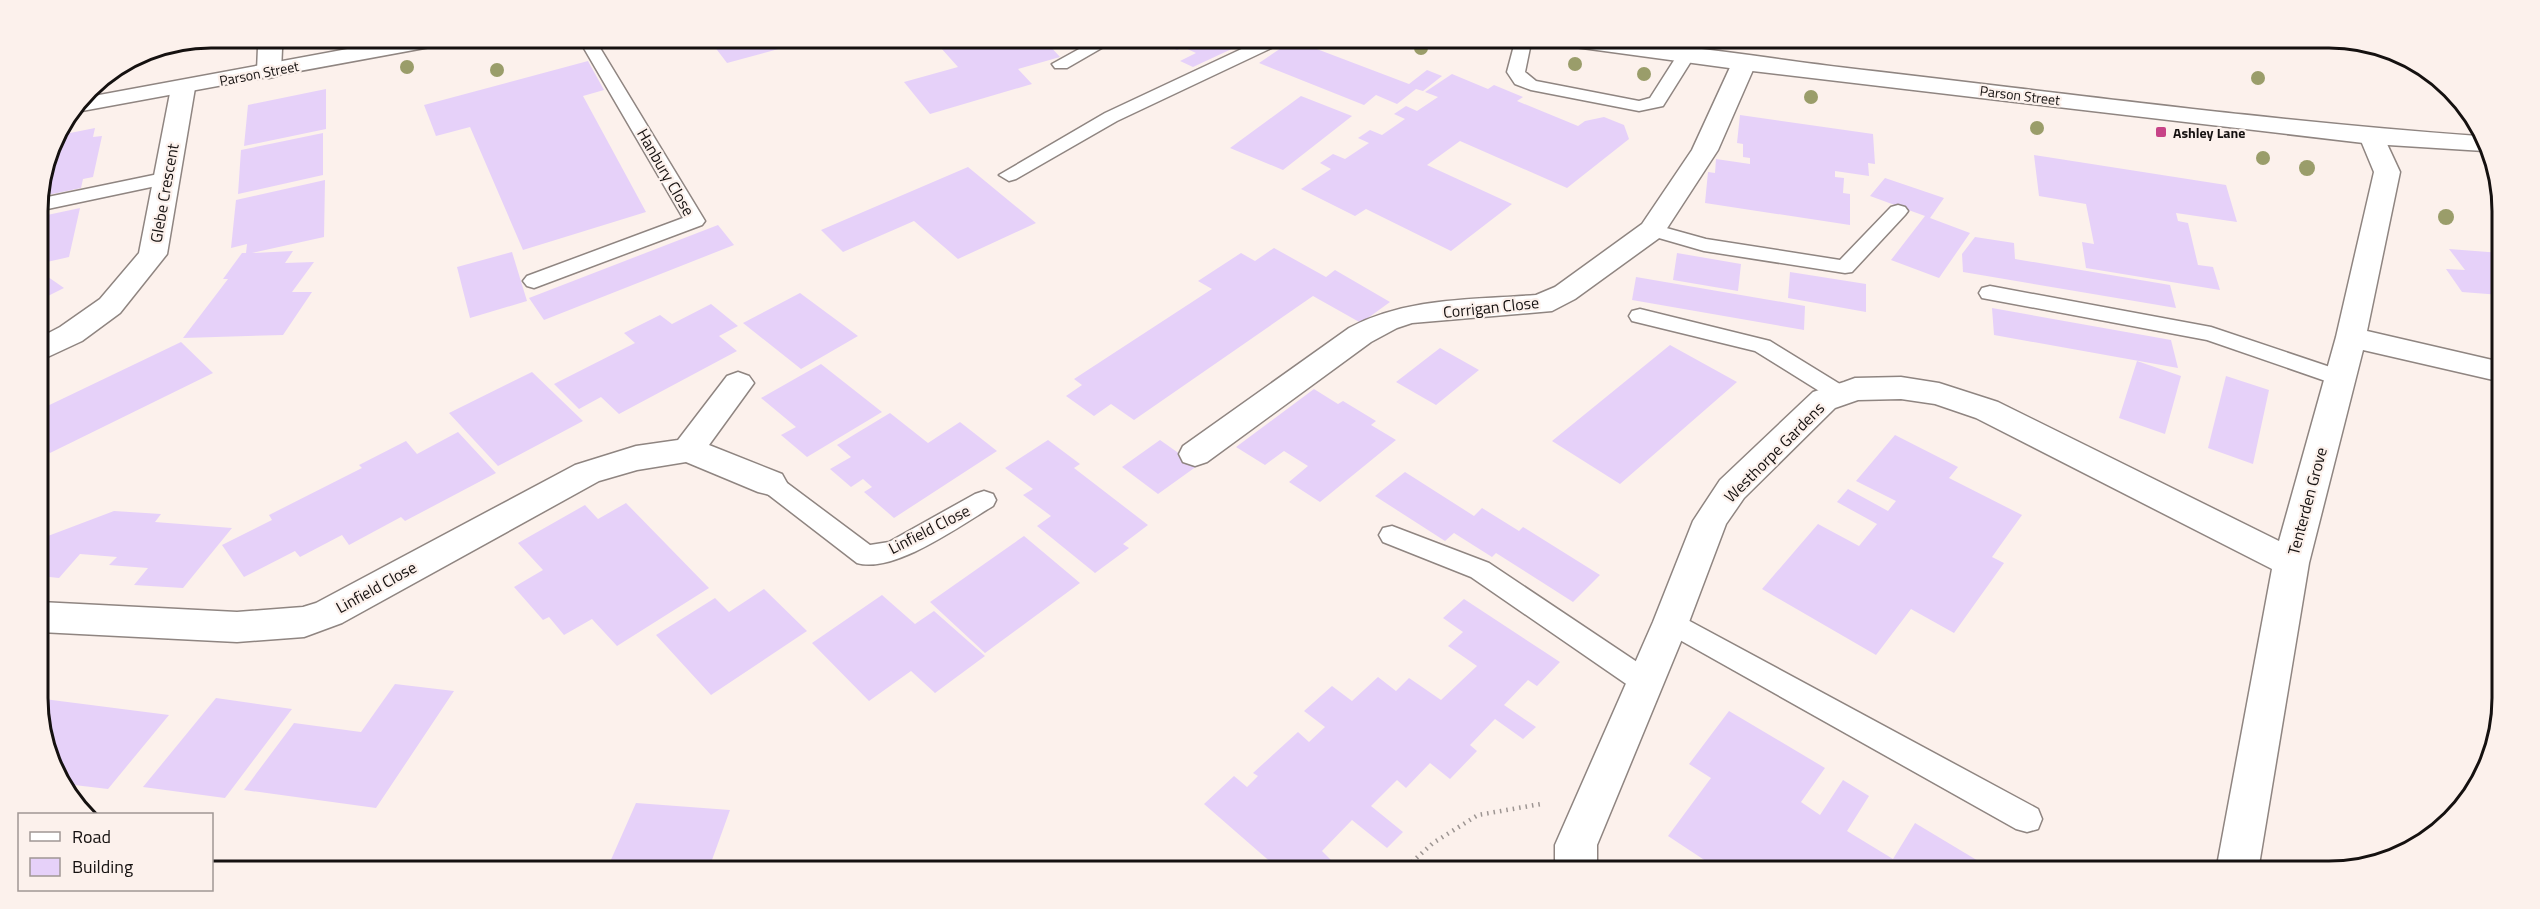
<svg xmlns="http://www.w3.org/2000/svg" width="2540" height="909" viewBox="0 0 2540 909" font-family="'Titillium Web',sans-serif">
	<rect width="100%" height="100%" fill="#fcf1ec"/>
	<path fill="#e6d1f9" d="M 708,38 L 796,38 L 789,40 L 793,45 L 727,63 Z
		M 890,38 L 919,38 L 896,44 Z
		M 932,38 L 989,38 L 992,40 L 1002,38 L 1074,38 L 1049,45 L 1060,57 L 1018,69 L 1032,84 L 930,114 L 904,82 L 958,67 Z
		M 1149,38 L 1244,38 L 1233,44 L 1238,46 L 1193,67 L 1180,61 L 1196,53 L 1183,47 L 1177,50 Z
		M 1293,40 L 1409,84 L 1427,70 L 1442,76 L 1423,91 L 1416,89 L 1397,104 L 1376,95 L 1364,105 L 1259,63 Z
		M 588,61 L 604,90 L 583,96 L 646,212 L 523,250 L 470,127 L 436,136 L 424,105 Z
		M 1452,74 L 1488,89 L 1494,85 L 1523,97 L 1517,101 L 1578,126 L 1585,121 L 1604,117 L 1624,125 L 1629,139 L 1567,188 L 1460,141 L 1427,165 L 1512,204 L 1451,251 L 1366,209 L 1355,216 L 1301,189 L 1331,169 L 1320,163 L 1333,154 L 1345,159 L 1369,143 L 1358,138 L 1370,130 L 1382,135 L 1405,119 L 1394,114 L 1406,106 L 1417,111 L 1438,97 L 1425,92 Z
		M 326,89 L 326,129 L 244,146 L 248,105 Z
		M 1301,96 L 1352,116 L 1283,170 L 1230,148 Z
		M 1740,115 L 1873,134 L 1875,164 L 1868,163 L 1869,176 L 1835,171 L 1835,177 L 1844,178 L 1843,193 L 1850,194 L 1850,225 L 1705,203 L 1708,172 L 1715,173 L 1716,159 L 1750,164 L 1750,158 L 1743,157 L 1743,144 L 1737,143 Z
		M 95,128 L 93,137 L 102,136 L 93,177 L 83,179 L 81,188 L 38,197 L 55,136 Z
		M 323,133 L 323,175 L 238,194 L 241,150 Z
		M 2034,155 L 2226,185 L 2237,222 L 2176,213 L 2178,221 L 2188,223 L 2198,265 L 2213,267 L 2220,290 L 2086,268 L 2082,242 L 2094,244 L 2086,204 L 2039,196 Z
		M 968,167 L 1036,223 L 958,259 L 914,221 L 843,252 L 821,230 Z
		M 1885,178 L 1944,198 L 1930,218 L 1970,233 L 1939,278 L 1891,260 L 1925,216 L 1870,196 Z
		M 325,180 L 324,237 L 252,253 L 293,251 L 285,263 L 314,262 L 292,292 L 312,292 L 283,335 L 183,338 L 228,279 L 223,279 L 242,253 L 246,253 L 247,244 L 231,248 L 236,200 Z
		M 80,208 L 69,257 L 38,264 L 38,217 Z
		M 718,225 L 734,245 L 544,320 L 529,298 Z
		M 1975,237 L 2014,243 L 2015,259 L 2170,285 L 2176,308 L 1963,272 L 1962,254 Z
		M 1274,248 L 1326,277 L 1335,270 L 1390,302 L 1361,323 L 1313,296 L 1134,420 L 1111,404 L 1094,416 L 1066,396 L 1082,385 L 1074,379 L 1212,289 L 1198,281 L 1241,253 L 1255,261 Z
		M 2449,249 L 2501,253 L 2501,295 L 2462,292 L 2446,269 L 2465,270 Z
		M 512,252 L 527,301 L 470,318 L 457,267 Z
		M 1677,253 L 1741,264 L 1738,291 L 1673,280 Z
		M 38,270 L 64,288 L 38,301 Z
		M 1790,272 L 1866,284 L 1866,312 L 1788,298 Z
		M 1636,277 L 1805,306 L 1804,330 L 1632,300 Z
		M 800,293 L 858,336 L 801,369 L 743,323 Z
		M 711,304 L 738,326 L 719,336 L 737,351 L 619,414 L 601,397 L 579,409 L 554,384 L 635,343 L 624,333 L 660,315 L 672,324 Z
		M 1992,308 L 2171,340 L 2178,368 L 1994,335 Z
		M 181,342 L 213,373 L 50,453 L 39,440 L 39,410 Z
		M 1670,345 L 1737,382 L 1620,484 L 1552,441 Z
		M 1440,348 L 1479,370 L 1436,405 L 1396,382 Z
		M 2137,361 L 2181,376 L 2165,434 L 2119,418 Z
		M 821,364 L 882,412 L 807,457 L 781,435 L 796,427 L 761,398 Z
		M 532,372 L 583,421 L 498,466 L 449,413 Z
		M 2226,376 L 2269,390 L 2253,464 L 2208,448 Z
		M 1314,389 L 1338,404 L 1343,401 L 1376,421 L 1371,425 L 1396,440 L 1320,502 L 1289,482 L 1308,466 L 1284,451 L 1265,465 L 1236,447 Z
		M 890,413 L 928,443 L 960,422 L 997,451 L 894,518 L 864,492 L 872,487 L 863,479 L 851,487 L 830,469 L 851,457 L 837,445 Z
		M 458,432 L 496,473 L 405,521 L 401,517 L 349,545 L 342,535 L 300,557 L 295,551 L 244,577 L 222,545 L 272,520 L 269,515 L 362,468 L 359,465 L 406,441 L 417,454 Z
		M 1895,435 L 1958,467 L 1949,478 L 2022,515 L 1992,557 L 2004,563 L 1954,633 L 1911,609 L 1876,655 L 1762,589 L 1818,524 L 1859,546 L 1877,524 L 1837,502 L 1848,489 L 1888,511 L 1896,501 L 1856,481 Z
		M 1048,440 L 1080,464 L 1074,468 L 1148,525 L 1123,544 L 1129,548 L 1095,573 L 1037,526 L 1051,516 L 1023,495 L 1033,489 L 1005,468 Z
		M 1160,440 L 1197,466 L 1158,494 L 1122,467 Z
		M 1405,472 L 1474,516 L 1482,508 L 1519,531 L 1523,527 L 1600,575 L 1573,602 L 1496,553 L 1492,557 L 1454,533 L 1445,541 L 1375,496 Z
		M 626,503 L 709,588 L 617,646 L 592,619 L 564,635 L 549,617 L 543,620 L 514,587 L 543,570 L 518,543 L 585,505 L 598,519 Z
		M 114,511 L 161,514 L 155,522 L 232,528 L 183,588 L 134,585 L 148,568 L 109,565 L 117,557 L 80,554 L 59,578 L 40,576 L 40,539 Z
		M 1024,536 L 1080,583 L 985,653 L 930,602 Z
		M 764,589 L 807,631 L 711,695 L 656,635 L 715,598 L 729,612 Z
		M 882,595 L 915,624 L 934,611 L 985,656 L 935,693 L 911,671 L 869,701 L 812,643 Z
		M 1464,599 L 1560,662 L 1537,686 L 1528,680 L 1504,705 L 1536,727 L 1523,739 L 1495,719 L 1470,745 L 1477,751 L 1450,779 L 1430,763 L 1406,788 L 1397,780 L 1371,806 L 1403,832 L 1387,848 L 1352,820 L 1322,851 L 1332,861 L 1322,871 L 1281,871 L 1204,804 L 1234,776 L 1247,787 L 1258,776 L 1253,773 L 1298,732 L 1309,742 L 1325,727 L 1304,711 L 1332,686 L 1352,701 L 1378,677 L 1396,691 L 1409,678 L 1441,700 L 1477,666 L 1448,646 L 1463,632 L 1443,618 Z
		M 395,684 L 454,691 L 376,808 L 244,790 L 294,723 L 361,732 Z
		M 216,698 L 292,709 L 225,798 L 143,787 Z
		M 44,699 L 169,715 L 108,789 L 66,784 L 41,732 L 41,702 Z
		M 1729,711 L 1825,768 L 1801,802 L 1820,815 L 1843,780 L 1869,796 L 1847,831 L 1893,859 L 1915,823 L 1995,871 L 1721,871 L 1668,836 L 1711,778 L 1689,764 Z
		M 636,803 L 730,810 L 708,871 L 606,871 Z"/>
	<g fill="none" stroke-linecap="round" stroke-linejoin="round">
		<defs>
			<path id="service" d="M 578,38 L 594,38 L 705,221 L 702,225 L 534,288 L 527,286 L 523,281 L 527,276 L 683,218 Z
				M 1099,38 L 1119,38 L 1067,68 L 1055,68 L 1052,64 Z
				M 1265,38 L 1286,38 L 1284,42 L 1117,121 L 1016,179 L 1009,181 L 999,175 L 1105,113 Z
				M 1516,38 L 1532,38 L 1525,72 L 1536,81 L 1639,101 L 1650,98 L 1680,51 L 1686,50 L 1695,55 L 1663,106 L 1639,111 L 1531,90 L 1515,84 L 1507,72 Z
				M 168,172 L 178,178 L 175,182 L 38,211 L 38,199 Z
				M 1898,205 L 1905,207 L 1908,211 L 1905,215 L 1852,272 L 1845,273 L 1704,251 L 1645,234 L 1642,230 L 1645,226 L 1652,224 L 1706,239 L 1840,260 L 1891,207 Z
				M 1990,286 L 2211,327 L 2348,373 L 2351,378 L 2348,383 L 2340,386 L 2207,340 L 1982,298 L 1979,293 L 1982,288 Z
				M 1640,309 L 1770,341 L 1848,389 L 1851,394 L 1848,399 L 1840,402 L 1832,399 L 1755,351 L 1632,321 L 1629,316 L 1632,311 Z
				M 770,474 L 779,477 L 870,545 L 889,542 L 975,494 L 984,491 L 993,494 L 996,500 L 993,506 C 961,525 894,574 857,563 L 761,489 L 758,483 L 761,477 Z
				M 1392,526 L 1489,563 L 1655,674 L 1659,682 L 1655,690 L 1645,693 L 1635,690 L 1471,577 L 1383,542 L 1379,535 L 1383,528 Z
				M 1671,611 L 2038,809 L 2042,819 L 2038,829 L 2027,832 L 2016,829 L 1662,630 L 1658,622 L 1662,614 Z"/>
			<path id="minor" d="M 268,38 L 294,38 L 282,49 L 281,71 L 277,76 L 269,78 L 261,76 L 257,71 L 258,47 Z
				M 1744,56 L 1752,58 L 1756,63 L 1718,150 L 1662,236 L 1575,299 L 1552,311 L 1412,323 L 1397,328 L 1371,342 L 1207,462 L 1195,466 L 1183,462 L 1179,454 L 1183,446 L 1349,328 C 1407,297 1472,300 1536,295 L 1555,287 L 1642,224 L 1692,150 L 1732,63 L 1736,58 Z
				M 183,81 L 192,83 L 195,88 L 167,254 L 120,313 L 82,341 L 39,361 L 39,338 L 60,327 L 100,299 L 139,253 L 171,88 L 174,83 Z
				M 2372,128 L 2381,131 L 2400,172 L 2367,331 L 2501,362 L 2502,382 L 2363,350 L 2309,563 L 2258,871 L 2216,871 L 2272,569 L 1976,418 L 1935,404 L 1901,399 L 1858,400 L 1835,408 L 1744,498 L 1726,524 L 1689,622 L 1597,845 L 1597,871 L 1555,871 L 1555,845 L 1653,622 L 1693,521 L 1720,480 L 1813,392 L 1844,382 L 1855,378 L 1901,377 L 1939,383 L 1998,402 L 2279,541 L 2336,337 L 2374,172 L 2359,136 L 2363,131 Z
				M 738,372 L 749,376 L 754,383 L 709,445 L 782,474 L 787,483 L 782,492 L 770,495 L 758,492 L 686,462 L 637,470 L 599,481 L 342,623 L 304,637 L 237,642 L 40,632 L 40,602 L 237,612 L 303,607 L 316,603 L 575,465 L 636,446 L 678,440 L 727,376 Z"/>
			<path id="secondary" d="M 407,38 L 453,38 L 449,43 L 441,45 L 71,113 L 83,98 Z
				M 1549,38 C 1649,38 1748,56 1847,68 C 2057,92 2267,121 2478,136 L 2484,151 L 2372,144 L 1744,70 L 1560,45 L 1552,43 Z"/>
		</defs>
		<use href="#service" stroke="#8f8581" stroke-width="3"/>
		<use href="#minor" stroke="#8f8581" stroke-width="3"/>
		<use href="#secondary" stroke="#8f8581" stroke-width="3"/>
		<path stroke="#9d9592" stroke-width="4.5" stroke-dasharray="1.5 5" stroke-linecap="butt" d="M 1402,871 L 1433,843 L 1478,815 L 1541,804"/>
		<use href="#service" fill="#fff" fill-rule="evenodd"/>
		<use href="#minor" fill="#fff" fill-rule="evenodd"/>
		<use href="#secondary" fill="#fff" fill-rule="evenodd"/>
	</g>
	<g fill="#9a9d6a">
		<circle cx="1421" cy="48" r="7"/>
		<circle cx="1575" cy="64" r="7"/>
		<circle cx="407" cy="67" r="7"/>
		<circle cx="497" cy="70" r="7"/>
		<circle cx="1644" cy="74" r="7"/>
		<circle cx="2258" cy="78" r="7"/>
		<circle cx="1811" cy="97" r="7"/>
		<circle cx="2037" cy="128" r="7"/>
		<circle cx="2263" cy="158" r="7"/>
		<circle cx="2307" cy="168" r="8"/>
		<circle cx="2446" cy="217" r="8"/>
	</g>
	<rect fill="#c74387" stroke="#fcf1ec" stroke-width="2" x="2155" y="126" width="12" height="12" rx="3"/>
	<g text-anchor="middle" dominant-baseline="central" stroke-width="4.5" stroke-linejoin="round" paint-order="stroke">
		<g font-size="14" fill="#151110" stroke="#fcf1ec">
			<text transform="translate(259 73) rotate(-11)">Parson Street</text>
			<text transform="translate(2020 95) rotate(7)">Parson Street</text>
		</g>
		<g font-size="14" font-weight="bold" fill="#151110" stroke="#fcf1ec" text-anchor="start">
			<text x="2173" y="132">Ashley Lane</text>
		</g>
		<g font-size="16" fill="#151110" stroke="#fcf1ec">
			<text transform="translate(666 172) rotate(60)">Hanbury Close</text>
			<text transform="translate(164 193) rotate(-80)">Glebe Crescent</text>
			<text transform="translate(1491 307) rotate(-6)">Corrigan Close</text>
			<text transform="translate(1774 452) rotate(-45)">Westhorpe Gardens</text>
			<text transform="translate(2307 501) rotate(-75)">Tenterden Grove</text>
			<text transform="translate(929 529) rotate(-27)">Linfield Close</text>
			<text transform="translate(376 587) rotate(-29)">Linfield Close</text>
		</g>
	</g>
	<path d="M0 0H2540V909H0ZM211 48H2329A163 163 0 0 1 2492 211V698A163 163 0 0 1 2329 861H211A163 163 0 0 1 48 698V211A163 163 0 0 1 211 48Z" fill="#fcf1ec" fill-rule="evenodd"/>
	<path fill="none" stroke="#151110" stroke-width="3" d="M211 48H2329A163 163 0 0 1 2492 211V698A163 163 0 0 1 2329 861H211A163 163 0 0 1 48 698V211A163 163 0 0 1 211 48Z"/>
	<rect x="18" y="813" width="195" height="78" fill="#fcf1ec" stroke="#a09794" stroke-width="1.5"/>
	<rect x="30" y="832" width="30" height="9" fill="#ffffff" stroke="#a09794" stroke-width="1.5"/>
	<text x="72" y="843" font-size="18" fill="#151110">Road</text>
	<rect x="30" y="858" width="30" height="18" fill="#e6d1f9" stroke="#a09794" stroke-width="1.5"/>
	<text x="72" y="873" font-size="18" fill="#151110">Building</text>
</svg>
